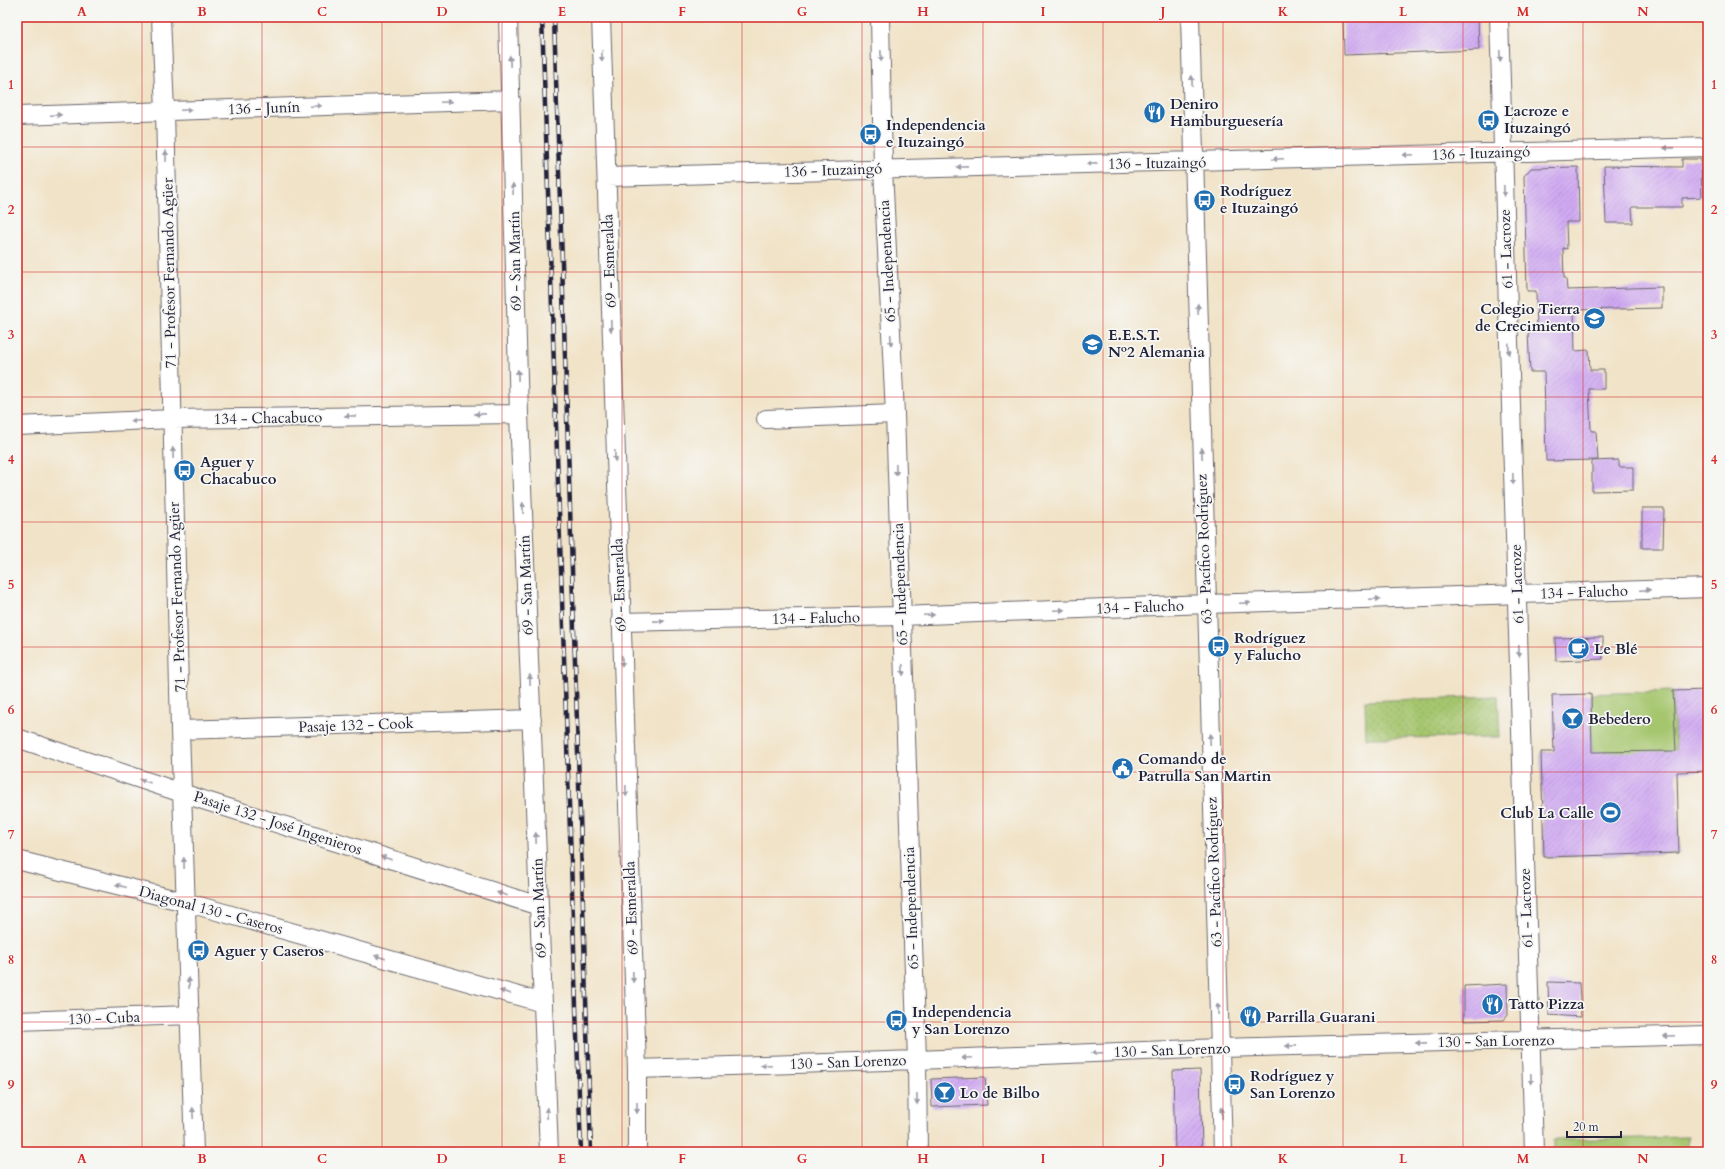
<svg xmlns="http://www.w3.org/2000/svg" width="1725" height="1169" viewBox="0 0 1725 1169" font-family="Cardo,serif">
	<defs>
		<pattern id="grass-dots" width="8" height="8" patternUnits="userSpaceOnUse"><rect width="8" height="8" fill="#a6c66e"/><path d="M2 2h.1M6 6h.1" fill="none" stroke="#8faa60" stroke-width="1.8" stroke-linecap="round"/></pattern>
		<pattern id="building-hatch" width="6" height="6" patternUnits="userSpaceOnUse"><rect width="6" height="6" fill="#d0a9f2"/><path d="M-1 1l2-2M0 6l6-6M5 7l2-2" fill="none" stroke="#b291d0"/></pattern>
	</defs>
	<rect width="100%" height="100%" fill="#f6f6f2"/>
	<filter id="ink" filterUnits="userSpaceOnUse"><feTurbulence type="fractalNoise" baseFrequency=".025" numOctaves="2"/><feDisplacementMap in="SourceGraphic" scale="8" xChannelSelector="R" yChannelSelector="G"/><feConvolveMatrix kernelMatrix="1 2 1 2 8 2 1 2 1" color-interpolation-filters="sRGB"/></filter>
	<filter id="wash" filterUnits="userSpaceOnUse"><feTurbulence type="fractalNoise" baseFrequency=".012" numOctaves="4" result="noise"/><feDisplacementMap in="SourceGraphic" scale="16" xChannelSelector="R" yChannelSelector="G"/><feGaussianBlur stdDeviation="0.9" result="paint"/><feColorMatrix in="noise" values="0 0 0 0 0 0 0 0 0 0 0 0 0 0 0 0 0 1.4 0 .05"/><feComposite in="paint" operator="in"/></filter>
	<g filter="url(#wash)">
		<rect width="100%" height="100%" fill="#f1e3c8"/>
		<path fill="url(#grass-dots)" stroke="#647454" d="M 1498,696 L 1500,737 L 1366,738 L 1365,701 Z"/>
		<path fill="#a6c66e" stroke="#647454" d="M 1673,691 L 1679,853 L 1544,857 L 1541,752 L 1592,752 L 1591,694 Z
			M 1688,1137 L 1688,1152 L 1553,1152 L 1553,1140 Z"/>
		<g id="blocks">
			<path fill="url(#building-hatch)" d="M 1343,17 L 1478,17 L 1479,50 L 1344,55 Z
				M 1682,159 L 1701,159 L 1702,197 L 1682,198 L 1682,207 L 1632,207 L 1633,223 L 1606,223 L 1604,166 L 1682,167 Z
				M 1578,167 L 1579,222 L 1566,222 L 1567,249 L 1563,248 L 1564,278 L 1566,278 L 1567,290 L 1662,287 L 1662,308 L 1574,310 L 1575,351 L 1589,350 L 1590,370 L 1604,370 L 1604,389 L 1589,389 L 1591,431 L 1596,431 L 1598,460 L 1546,461 L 1544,372 L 1530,372 L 1528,333 L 1537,332 L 1536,291 L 1527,291 L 1524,176 L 1531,168 Z
				M 1619,460 L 1619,467 L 1633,467 L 1633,490 L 1592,491 L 1592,461 Z
				M 1642,508 L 1664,508 L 1663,548 L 1642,548 Z
				M 1603,637 L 1603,659 L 1556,661 L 1555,638 Z
				M 1708,690 L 1708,771 L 1677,772 L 1679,853 L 1544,857 L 1541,752 L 1554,752 L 1552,695 L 1591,694 L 1592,752 L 1676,751 L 1673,691 Z
				M 1548,982 L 1579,983 L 1581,1017 L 1549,1015 Z
				M 1507,984 L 1508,1015 L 1504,1020 L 1464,1021 L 1464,986 Z
				M 1200,1070 L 1202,1150 L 1175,1151 L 1173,1071 Z
				M 985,1077 L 987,1105 L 932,1107 L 931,1079 Z"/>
		</g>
	</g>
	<g filter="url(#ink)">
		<use href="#blocks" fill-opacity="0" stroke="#6a666c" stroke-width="1"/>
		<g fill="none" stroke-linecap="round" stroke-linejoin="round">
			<defs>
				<path id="minor" d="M 161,17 L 165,111 L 180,730 L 194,1152
					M 508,17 L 519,414 L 549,1152
					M 601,17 L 637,1069 L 637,1152
					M 880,17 L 883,169 L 895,414 L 917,1060 L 918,1152
					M 1190,17 L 1223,1152
					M 1499,17 L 1534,1152
					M 17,116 L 511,100
					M 607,177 L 1708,147
					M 766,419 L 895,414
					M 17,426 L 172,419 L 519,414
					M 620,622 L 901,616 L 1206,604 L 1708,588
					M 180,730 L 532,719
					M 17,738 L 203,800 L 539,906
					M 17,860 L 185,902 L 543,1003
					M 17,1021 L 190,1015
					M 637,1069 L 917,1060 L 1220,1048 L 1708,1035"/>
			</defs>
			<use href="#minor" stroke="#6a666c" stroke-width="20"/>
			<path stroke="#6a666c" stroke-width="2.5" stroke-dasharray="1 3" stroke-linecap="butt" d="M 606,1152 L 619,1150"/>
			<use href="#minor" stroke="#fff" stroke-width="18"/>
			<defs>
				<path id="rail" d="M 542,17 L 581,1152
					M 554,17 L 591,1152"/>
			</defs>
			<use href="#rail" stroke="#22223b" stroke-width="4.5"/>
			<use href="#rail" stroke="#f6f6f2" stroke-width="3" stroke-dasharray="9" stroke-linecap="butt"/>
		</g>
		<defs><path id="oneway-solid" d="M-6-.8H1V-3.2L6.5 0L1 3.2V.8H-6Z"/></defs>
		<g fill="#9c9ca7">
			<use href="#oneway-solid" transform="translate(602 56) rotate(88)"/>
			<use href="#oneway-solid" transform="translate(881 56) rotate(89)"/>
			<use href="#oneway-solid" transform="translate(1500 56) rotate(88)"/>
			<use href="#oneway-solid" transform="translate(510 61) rotate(-92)"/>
			<use href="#oneway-solid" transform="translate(1192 81) rotate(-92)"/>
			<use href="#oneway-solid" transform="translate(446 102) rotate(-2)"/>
			<use href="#oneway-solid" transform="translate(316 106) rotate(-2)"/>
			<use href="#oneway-solid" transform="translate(186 110) rotate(-2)"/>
			<use href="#oneway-solid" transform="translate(56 115) rotate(-2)"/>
			<use href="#oneway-solid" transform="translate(1669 148) rotate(179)"/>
			<use href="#oneway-solid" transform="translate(1408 155) rotate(178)"/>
			<use href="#oneway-solid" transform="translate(166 156) rotate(-91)"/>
			<use href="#oneway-solid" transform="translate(1278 159) rotate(178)"/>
			<use href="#oneway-solid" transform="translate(1092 164) rotate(179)"/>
			<use href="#oneway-solid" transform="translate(962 167) rotate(179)"/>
			<use href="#oneway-solid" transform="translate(513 189) rotate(-91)"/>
			<use href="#oneway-solid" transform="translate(1504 191) rotate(88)"/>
			<use href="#oneway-solid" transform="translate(1198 309) rotate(-92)"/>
			<use href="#oneway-solid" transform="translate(611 326) rotate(88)"/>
			<use href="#oneway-solid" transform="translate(891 340) rotate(87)"/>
			<use href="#oneway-solid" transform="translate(1509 349) rotate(88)"/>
			<use href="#oneway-solid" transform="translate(518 375) rotate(-91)"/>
			<use href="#oneway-solid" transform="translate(480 414) rotate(179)"/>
			<use href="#oneway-solid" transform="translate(350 416) rotate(179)"/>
			<use href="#oneway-solid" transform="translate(136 421) rotate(178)"/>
			<use href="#oneway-solid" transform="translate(173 453) rotate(-92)"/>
			<use href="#oneway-solid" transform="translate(1202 453) rotate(-92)"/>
			<use href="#oneway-solid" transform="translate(615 456) rotate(88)"/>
			<use href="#oneway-solid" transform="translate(896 470) rotate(88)"/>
			<use href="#oneway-solid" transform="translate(1513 479) rotate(88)"/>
			<use href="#oneway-solid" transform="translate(523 508) rotate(-92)"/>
			<use href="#oneway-solid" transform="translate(1645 590) rotate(-2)"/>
			<use href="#oneway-solid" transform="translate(1375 599) rotate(-2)"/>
			<use href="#oneway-solid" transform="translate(1245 603) rotate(-2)"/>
			<use href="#oneway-solid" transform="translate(1059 610) rotate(-2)"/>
			<use href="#oneway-solid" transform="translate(929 615) rotate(-2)"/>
			<use href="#oneway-solid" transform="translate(659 621) rotate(-1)"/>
			<use href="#oneway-solid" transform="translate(1519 651) rotate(88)"/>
			<use href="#oneway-solid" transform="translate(622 661) rotate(88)"/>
			<use href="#oneway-solid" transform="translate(903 670) rotate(88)"/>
			<use href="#oneway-solid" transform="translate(530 680) rotate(-92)"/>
			<use href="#oneway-solid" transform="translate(1210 739) rotate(-92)"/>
			<use href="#oneway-solid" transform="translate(145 781) rotate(-161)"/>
			<use href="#oneway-solid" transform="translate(626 791) rotate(88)"/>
			<use href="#oneway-solid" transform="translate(536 838) rotate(-92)"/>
			<use href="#oneway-solid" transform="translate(386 858) rotate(-162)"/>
			<use href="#oneway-solid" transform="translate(184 863) rotate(-92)"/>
			<use href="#oneway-solid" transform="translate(121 886) rotate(-166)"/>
			<use href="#oneway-solid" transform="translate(502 894) rotate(-162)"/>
			<use href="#oneway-solid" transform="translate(380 957) rotate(-164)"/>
			<use href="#oneway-solid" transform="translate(633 977) rotate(88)"/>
			<use href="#oneway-solid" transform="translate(189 983) rotate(-92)"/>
			<use href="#oneway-solid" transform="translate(505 992) rotate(-164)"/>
			<use href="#oneway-solid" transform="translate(1218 1009) rotate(-92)"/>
			<use href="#oneway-solid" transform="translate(1669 1036) rotate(178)"/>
			<use href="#oneway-solid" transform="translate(1421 1043) rotate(179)"/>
			<use href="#oneway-solid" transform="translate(1291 1046) rotate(179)"/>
			<use href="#oneway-solid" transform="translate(1097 1053) rotate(178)"/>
			<use href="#oneway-solid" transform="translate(967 1058) rotate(178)"/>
			<use href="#oneway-solid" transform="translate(766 1065) rotate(178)"/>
			<use href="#oneway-solid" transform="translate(1531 1079) rotate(88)"/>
			<use href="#oneway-solid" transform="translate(917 1099) rotate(89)"/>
			<use href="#oneway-solid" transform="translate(637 1108) rotate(90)"/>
			<use href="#oneway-solid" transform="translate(193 1113) rotate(-92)"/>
			<use href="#oneway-solid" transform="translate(547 1113) rotate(-92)"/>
			<use href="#oneway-solid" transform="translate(1222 1113) rotate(-92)"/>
		</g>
	</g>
	<path fill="none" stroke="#d62828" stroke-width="1" stroke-opacity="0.55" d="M 142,17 L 142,1152M 262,17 L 262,1152M 382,17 L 382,1152M 502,17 L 502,1152M 622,17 L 622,1152M 742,17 L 742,1152M 862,17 L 862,1152M 983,17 L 983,1152M 1103,17 L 1103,1152M 1223,17 L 1223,1152M 1343,17 L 1343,1152M 1463,17 L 1463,1152M 1583,17 L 1583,1152M 17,147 L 1708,147M 17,272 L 1708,272M 17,397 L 1708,397M 17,522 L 1708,522M 17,647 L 1708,647M 17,772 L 1708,772M 17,897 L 1708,897M 17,1022 L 1708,1022"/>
	<defs>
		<symbol id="restaurant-disc" viewBox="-11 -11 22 22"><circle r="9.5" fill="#1f6fb2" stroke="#f6f6f2"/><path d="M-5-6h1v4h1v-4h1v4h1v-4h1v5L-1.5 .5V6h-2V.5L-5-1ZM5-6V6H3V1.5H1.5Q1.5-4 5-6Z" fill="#fff"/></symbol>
		<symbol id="bus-disc" viewBox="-11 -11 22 22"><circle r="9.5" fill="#1f6fb2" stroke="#f6f6f2"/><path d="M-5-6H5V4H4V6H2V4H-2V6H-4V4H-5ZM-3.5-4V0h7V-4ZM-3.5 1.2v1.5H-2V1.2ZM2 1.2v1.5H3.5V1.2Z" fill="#fff"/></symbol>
		<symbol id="school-disc" viewBox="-11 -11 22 22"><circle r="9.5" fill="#1f6fb2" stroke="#f6f6f2"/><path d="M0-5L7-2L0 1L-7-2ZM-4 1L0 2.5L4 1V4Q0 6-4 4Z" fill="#fff"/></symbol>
		<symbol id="cafe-disc" viewBox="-11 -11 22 22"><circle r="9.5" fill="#1f6fb2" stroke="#f6f6f2"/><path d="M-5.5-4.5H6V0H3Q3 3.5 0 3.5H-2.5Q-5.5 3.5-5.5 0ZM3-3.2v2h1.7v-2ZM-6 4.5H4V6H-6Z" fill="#fff"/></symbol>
		<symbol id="bar-disc" viewBox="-11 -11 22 22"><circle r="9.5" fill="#1f6fb2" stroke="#f6f6f2"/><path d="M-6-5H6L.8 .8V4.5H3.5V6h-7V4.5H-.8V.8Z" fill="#fff"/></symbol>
		<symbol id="civic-disc" viewBox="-11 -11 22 22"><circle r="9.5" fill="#1f6fb2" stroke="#f6f6f2"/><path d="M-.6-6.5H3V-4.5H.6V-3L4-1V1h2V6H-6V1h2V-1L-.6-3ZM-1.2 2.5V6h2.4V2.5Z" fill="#fff"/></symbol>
		<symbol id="stadium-disc" viewBox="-11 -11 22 22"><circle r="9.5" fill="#1f6fb2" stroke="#f6f6f2"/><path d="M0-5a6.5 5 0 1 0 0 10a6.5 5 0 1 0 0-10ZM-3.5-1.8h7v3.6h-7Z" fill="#fff"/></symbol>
	</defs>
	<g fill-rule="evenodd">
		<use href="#restaurant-disc" x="1142" y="100" width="25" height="25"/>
		<use href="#bus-disc" x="1476" y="108" width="25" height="25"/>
		<use href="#bus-disc" x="858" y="122" width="25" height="25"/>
		<use href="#bus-disc" x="1192" y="188" width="25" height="25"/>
		<use href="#school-disc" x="1582" y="306" width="25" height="25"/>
		<use href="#school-disc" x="1080" y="332" width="25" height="25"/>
		<use href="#bus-disc" x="172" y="458" width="25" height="25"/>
		<use href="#bus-disc" x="1206" y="634" width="25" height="25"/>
		<use href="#cafe-disc" x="1566" y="636" width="25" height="25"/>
		<use href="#bar-disc" x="1560" y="706" width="25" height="25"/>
		<use href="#civic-disc" x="1110" y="756" width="25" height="25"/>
		<use href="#stadium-disc" x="1598" y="800" width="25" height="25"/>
		<use href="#bus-disc" x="186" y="938" width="25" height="25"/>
		<use href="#restaurant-disc" x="1480" y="992" width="25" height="25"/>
		<use href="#restaurant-disc" x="1238" y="1004" width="25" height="25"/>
		<use href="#bus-disc" x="884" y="1008" width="25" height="25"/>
		<use href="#bus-disc" x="1222" y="1072" width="25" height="25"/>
		<use href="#bar-disc" x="932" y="1080" width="25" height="25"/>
	</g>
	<g text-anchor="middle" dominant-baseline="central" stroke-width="3.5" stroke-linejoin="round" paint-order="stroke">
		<g font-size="15" font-weight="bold" fill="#22223b" stroke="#f6f6f2" text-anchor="start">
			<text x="1170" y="104">Deniro<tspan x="1170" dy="17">Hamburguesería</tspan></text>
			<text x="1504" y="111">Lacroze e<tspan x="1504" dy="17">Ituzaingó</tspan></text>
			<text x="886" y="125">Independencia<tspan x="886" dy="17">e Ituzaingó</tspan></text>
			<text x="1220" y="191">Rodríguez<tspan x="1220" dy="17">e Ituzaingó</tspan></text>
			<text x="1580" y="309" text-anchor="end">Colegio Tierra<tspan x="1580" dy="17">de Crecimiento</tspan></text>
			<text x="1108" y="335">E.E.S.T.<tspan x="1108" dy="17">Nº2 Alemania</tspan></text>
			<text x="200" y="462">Aguer y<tspan x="200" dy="17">Chacabuco</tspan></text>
			<text x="1234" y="638">Rodríguez<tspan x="1234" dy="17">y Falucho</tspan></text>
			<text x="1594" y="649">Le Blé</text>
			<text x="1588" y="719">Bebedero</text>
			<text x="1138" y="759">Comando de<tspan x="1138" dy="17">Patrulla San Martin</tspan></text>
			<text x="1594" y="813" text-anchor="end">Club La Calle</text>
			<text x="214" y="951">Aguer y Caseros</text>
			<text x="1508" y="1004">Tatto Pizza</text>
			<text x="912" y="1012">Independencia<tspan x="912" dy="17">y San Lorenzo</tspan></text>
			<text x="1266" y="1017">Parrilla Guarani</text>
			<text x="1250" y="1076">Rodríguez y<tspan x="1250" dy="17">San Lorenzo</tspan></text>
			<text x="960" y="1093">Lo de Bilbo</text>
		</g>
		<g font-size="15" fill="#22223b" stroke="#f6f6f2">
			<text transform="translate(264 108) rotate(-2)">136 - Junín</text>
			<text transform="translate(1481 153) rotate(-2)">136 - Ituzaingó</text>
			<text transform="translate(1157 163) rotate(-1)">136 - Ituzaingó</text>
			<text transform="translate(833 170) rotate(-2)">136 - Ituzaingó</text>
			<text transform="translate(1506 249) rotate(-92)">61 - Lacroze</text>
			<text transform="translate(515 261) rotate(-91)">69 - San Martín</text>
			<text transform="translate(609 261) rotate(-92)">69 - Esmeralda</text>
			<text transform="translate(887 261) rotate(-93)">65 - Independencia</text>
			<text transform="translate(169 273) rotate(-91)">71 - Profesor Fernando Agüer</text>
			<text transform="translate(268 418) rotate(-1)">134 - Chacabuco</text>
			<text transform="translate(1204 549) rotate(-92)">63 - Pacífico Rodríguez</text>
			<text transform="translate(900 584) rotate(-92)">65 - Independencia</text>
			<text transform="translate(1517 584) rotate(-92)">61 - Lacroze</text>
			<text transform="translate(526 585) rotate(-92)">69 - San Martín</text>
			<text transform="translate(619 585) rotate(-92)">69 - Esmeralda</text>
			<text transform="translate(1584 592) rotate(-2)">134 - Falucho</text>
			<text transform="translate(177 597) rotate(-92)">71 - Profesor Fernando Agüer</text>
			<text transform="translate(1140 607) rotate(-2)">134 - Falucho</text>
			<text transform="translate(816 618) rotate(-1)">134 - Falucho</text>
			<text transform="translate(356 725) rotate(-2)">Pasaje 132 - Cook</text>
			<text transform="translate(278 823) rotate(18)">Pasaje 132 - José Ingenieros</text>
			<text transform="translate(1214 872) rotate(-92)">63 - Pacífico Rodríguez</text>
			<text transform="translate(539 908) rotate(-92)">69 - San Martín</text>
			<text transform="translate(631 908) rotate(-92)">69 - Esmeralda</text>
			<text transform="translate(911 908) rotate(-92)">65 - Independencia</text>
			<text transform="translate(1526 908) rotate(-92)">61 - Lacroze</text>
			<text transform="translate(211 910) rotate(15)">Diagonal 130 - Caseros</text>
			<text transform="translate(104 1018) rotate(-2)">130 - Cuba</text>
			<text transform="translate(1496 1041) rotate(-1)">130 - San Lorenzo</text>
			<text transform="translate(1172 1050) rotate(-2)">130 - San Lorenzo</text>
			<text transform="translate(848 1062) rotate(-2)">130 - San Lorenzo</text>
		</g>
	</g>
	<rect width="1725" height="1169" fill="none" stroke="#f6f6f2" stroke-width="44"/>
	<path d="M1567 1131v6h54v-6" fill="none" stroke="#22223b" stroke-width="2"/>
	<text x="1573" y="1131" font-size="12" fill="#22223b" stroke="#f6f6f2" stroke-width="3" paint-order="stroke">20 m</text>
	<rect x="22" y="22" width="1681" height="1125" fill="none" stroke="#d62828" stroke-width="1.5"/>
	<g font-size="13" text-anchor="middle" font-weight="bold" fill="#d62828">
		<text x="82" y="16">A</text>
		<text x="202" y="16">B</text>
		<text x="322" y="16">C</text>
		<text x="442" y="16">D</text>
		<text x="562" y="16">E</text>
		<text x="682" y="16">F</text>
		<text x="802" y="16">G</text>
		<text x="923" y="16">H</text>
		<text x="1043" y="16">I</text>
		<text x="1163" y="16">J</text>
		<text x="1283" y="16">K</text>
		<text x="1403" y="16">L</text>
		<text x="1523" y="16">M</text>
		<text x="1643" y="16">N</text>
		<text x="11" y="89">1</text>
		<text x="1714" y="89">1</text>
		<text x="11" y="214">2</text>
		<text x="1714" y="214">2</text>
		<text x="11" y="339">3</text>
		<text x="1714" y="339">3</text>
		<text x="11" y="464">4</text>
		<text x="1714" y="464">4</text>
		<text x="11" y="589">5</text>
		<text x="1714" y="589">5</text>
		<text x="11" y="714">6</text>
		<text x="1714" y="714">6</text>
		<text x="11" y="839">7</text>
		<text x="1714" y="839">7</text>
		<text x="11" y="964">8</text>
		<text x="1714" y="964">8</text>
		<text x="11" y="1089">9</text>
		<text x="1714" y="1089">9</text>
		<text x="82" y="1163">A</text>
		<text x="202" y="1163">B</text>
		<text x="322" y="1163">C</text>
		<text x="442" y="1163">D</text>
		<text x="562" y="1163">E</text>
		<text x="682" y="1163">F</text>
		<text x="802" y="1163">G</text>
		<text x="923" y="1163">H</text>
		<text x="1043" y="1163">I</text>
		<text x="1163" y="1163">J</text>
		<text x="1283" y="1163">K</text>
		<text x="1403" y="1163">L</text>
		<text x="1523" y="1163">M</text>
		<text x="1643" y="1163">N</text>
	</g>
</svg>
